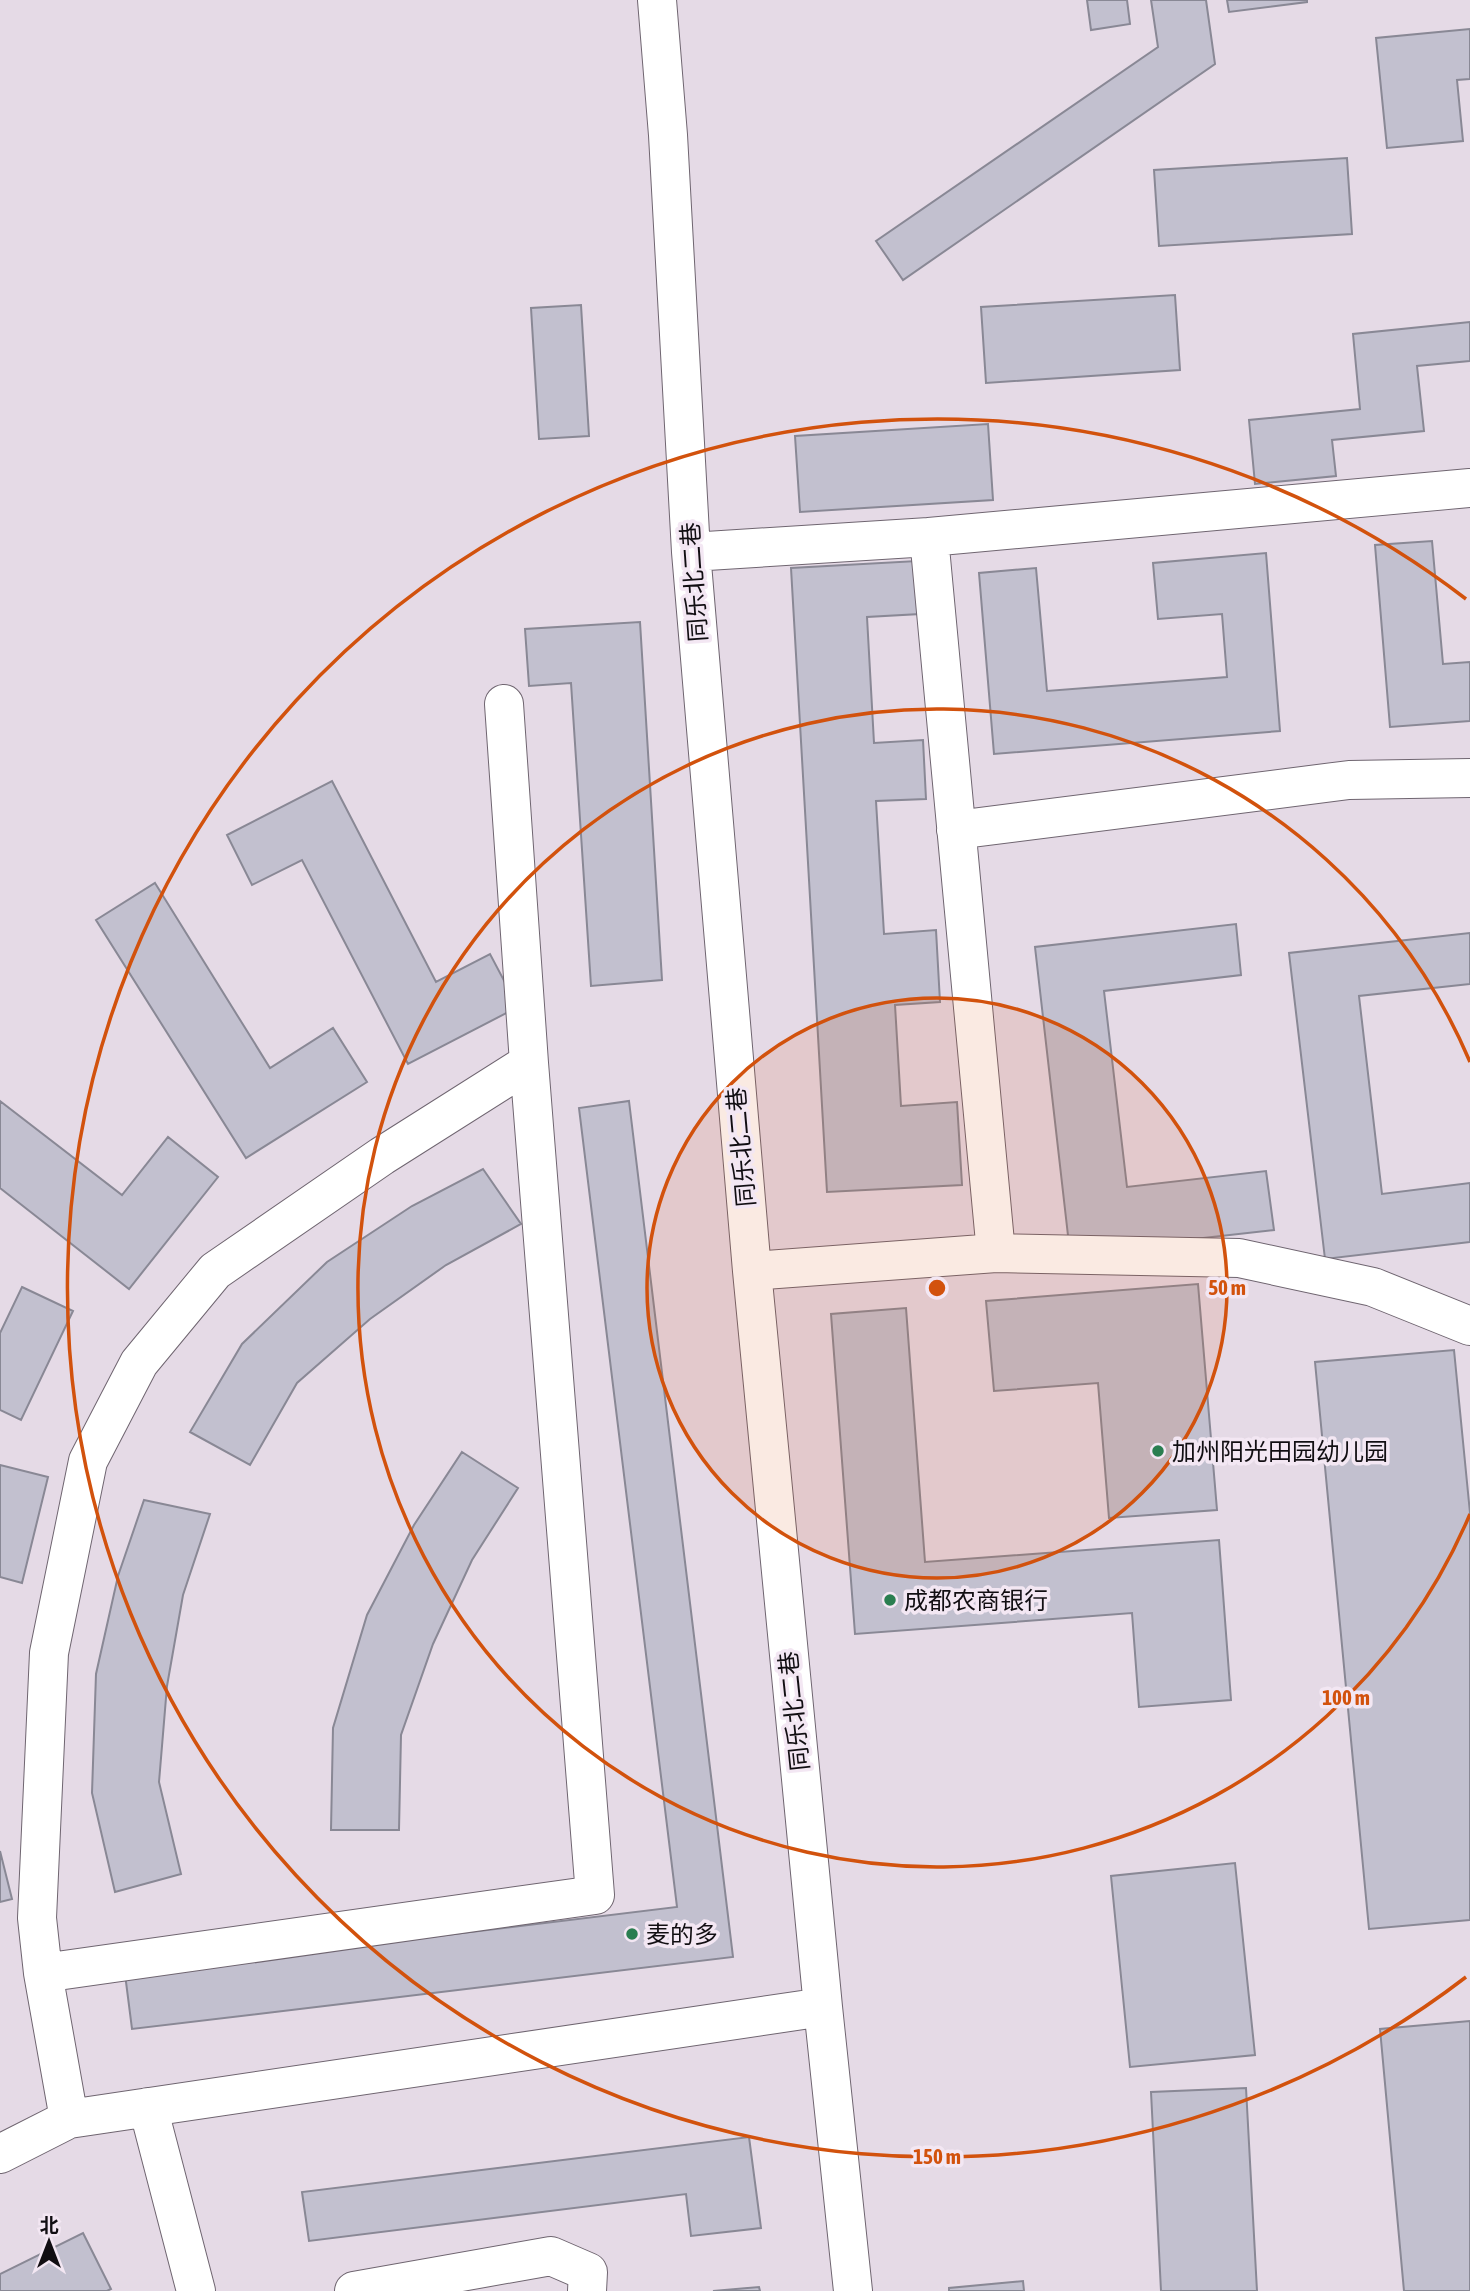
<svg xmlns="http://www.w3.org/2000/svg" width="1470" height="2291" viewBox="0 0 1470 2291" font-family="'Asap Condensed','Noto Sans SC',sans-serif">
	<rect width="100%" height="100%" fill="#e5dae6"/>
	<path fill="#c2c0cf" stroke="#898895" stroke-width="2" d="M 1087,0 L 1127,0 L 1130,24 L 1091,30 Z
		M 1151,0 L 1206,0 L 1215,64 L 903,280 L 876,241 L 1158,47 Z
		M 1227,0 L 1307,0 L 1307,2 L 1229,12 Z
		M 1470,29 L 1470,79 L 1457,80 L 1463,141 L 1387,148 L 1376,38 Z
		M 1347,158 L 1352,234 L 1159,246 L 1154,170 Z
		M 1175,295 L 1180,370 L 986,383 L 981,307 Z
		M 581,305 L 589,436 L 539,439 L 531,308 Z
		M 1470,322 L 1470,361 L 1417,366 L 1424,431 L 1332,440 L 1336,476 L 1255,484 L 1249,420 L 1360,409 L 1353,334 Z
		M 988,424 L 993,500 L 800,512 L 795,436 Z
		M 1432,541 L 1443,664 L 1470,662 L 1470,721 L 1390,727 L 1375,545 Z
		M 1266,553 L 1280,731 L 994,754 L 979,573 L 1036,568 L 1047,691 L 1227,677 L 1222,614 L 1158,619 L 1153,563 Z
		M 917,561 L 920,614 L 867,617 L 874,743 L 923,740 L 926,799 L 876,801 L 884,934 L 936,930 L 940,1002 L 895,1005 L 901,1106 L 957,1102 L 962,1185 L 827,1192 L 791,568 Z
		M 640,622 L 662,980 L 591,986 L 571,683 L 529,686 L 525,629 Z
		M 332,781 L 436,982 L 490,954 L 518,1007 L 408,1064 L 302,860 L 252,885 L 227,835 Z
		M 155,883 L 270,1068 L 333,1028 L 367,1082 L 246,1158 L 96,920 Z
		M 1236,924 L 1241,975 L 1104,991 L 1127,1187 L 1266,1171 L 1274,1230 L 1070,1253 L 1035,947 Z
		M 1470,933 L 1470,984 L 1359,996 L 1382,1194 L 1470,1183 L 1470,1242 L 1325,1259 L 1289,953 Z
		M 0,1101 L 122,1195 L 168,1137 L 218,1177 L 129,1289 L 0,1188 Z
		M 629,1101 L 733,1957 L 132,2029 L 125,1974 L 677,1907 L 579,1108 Z
		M 483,1169 L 521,1224 L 446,1265 L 370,1319 L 297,1383 L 250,1465 L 190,1432 L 242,1344 L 327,1262 L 412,1206 Z
		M 1198,1284 L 1217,1510 L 1109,1518 L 1098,1383 L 994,1391 L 986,1301 Z
		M 22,1287 L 73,1311 L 21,1420 L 0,1410 L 0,1333 Z
		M 906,1308 L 925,1562 L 1219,1540 L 1231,1700 L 1139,1707 L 1132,1613 L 855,1634 L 831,1314 Z
		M 1454,1350 L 1470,1513 L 1470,1920 L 1369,1929 L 1315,1362 Z
		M 462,1452 L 518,1488 L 472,1560 L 433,1644 L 401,1735 L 399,1830 L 331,1830 L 333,1728 L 367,1615 L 414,1525 Z
		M 0,1465 L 48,1477 L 22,1583 L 0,1577 Z
		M 144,1500 L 210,1514 L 183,1595 L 167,1686 L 159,1782 L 181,1874 L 115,1892 L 92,1793 L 96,1674 L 118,1576 Z
		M 0,1851 L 12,1899 L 0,1902 Z
		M 1235,1863 L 1255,2055 L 1130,2067 L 1111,1876 Z
		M 1470,2021 L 1470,2291 L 1404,2291 L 1380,2029 Z
		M 1246,2088 L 1257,2291 L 1161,2291 L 1151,2092 Z
		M 749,2137 L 761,2228 L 691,2236 L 686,2194 L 309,2241 L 302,2192 Z
		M 83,2233 L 111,2289 L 107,2291 L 0,2291 L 0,2274 Z
		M 1023,2281 L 1024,2291 L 949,2291 L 949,2288 Z
		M 759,2287 L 760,2291 L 713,2291 Z"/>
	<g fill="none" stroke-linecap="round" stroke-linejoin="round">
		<defs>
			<path id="minor" d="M 657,0 L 668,135 L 691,552 L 752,1271 L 823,2007 L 853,2291
				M 929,537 L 996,1253
				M 691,552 L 929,537 L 1470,488
				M 956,830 L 1349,780 L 1470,778
				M 752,1271 L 996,1253 L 1239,1258 L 1373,1287 L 1470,1326
				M 43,1973 L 595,1895 L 529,1063 L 504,704
				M 148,2107 L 196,2291
				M 69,2119 L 43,1973 L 37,1918 L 49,1653 L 88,1461 L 139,1363 L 215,1271 L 382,1156 L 529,1063
				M 0,2154 L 69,2119 L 823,2007
				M 354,2291 L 551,2256 L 588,2272 L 587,2291"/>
		</defs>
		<use href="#minor" stroke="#6f6570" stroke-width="40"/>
		<use href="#minor" stroke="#fff" stroke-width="38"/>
	</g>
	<circle cx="937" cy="1288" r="290" fill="#d2520d" fill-opacity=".12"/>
	<g fill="none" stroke="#d2520d" stroke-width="3.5">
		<circle cx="937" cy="1288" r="290"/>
		<path d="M1470 1514A579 579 0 1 1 1470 1062"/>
		<path d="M1466 1977A869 869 0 1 1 1466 599"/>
	</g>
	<g fill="#2a7e50" stroke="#f3e7f3" stroke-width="2.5">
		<circle cx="1158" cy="1451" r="7"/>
		<circle cx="890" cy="1600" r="7"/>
		<circle cx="632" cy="1934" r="7"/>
	</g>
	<g text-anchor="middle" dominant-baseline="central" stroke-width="7" stroke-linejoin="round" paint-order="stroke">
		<g font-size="24" fill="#110e12" stroke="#f3e7f3">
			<text transform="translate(694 582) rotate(-94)">同乐北二巷</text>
			<text transform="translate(741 1147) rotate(-95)">同乐北二巷</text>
			<text transform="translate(794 1711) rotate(-96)">同乐北二巷</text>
		</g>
		<g font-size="24" fill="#110e12" stroke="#f3e7f3" text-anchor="start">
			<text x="1172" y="1451">加州阳光田园幼儿园</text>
			<text x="904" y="1600">成都农商银行</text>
			<text x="646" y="1934">麦的多</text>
		</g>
	</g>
	<circle cx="937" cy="1288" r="10" fill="#d2520d" stroke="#f3e7f3" stroke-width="3.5"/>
	<g font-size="21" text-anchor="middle" font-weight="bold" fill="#d2520d" stroke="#f3e7f3" stroke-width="7" stroke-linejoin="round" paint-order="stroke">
		<text x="1227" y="1295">50 m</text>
		<text x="1346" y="1705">100 m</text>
		<text x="937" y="2164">150 m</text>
	</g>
	<g transform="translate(49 2242)" stroke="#f3e7f3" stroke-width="5" paint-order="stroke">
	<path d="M0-5L12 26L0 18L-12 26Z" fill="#110e12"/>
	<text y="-10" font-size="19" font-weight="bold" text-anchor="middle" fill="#110e12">北</text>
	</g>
</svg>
